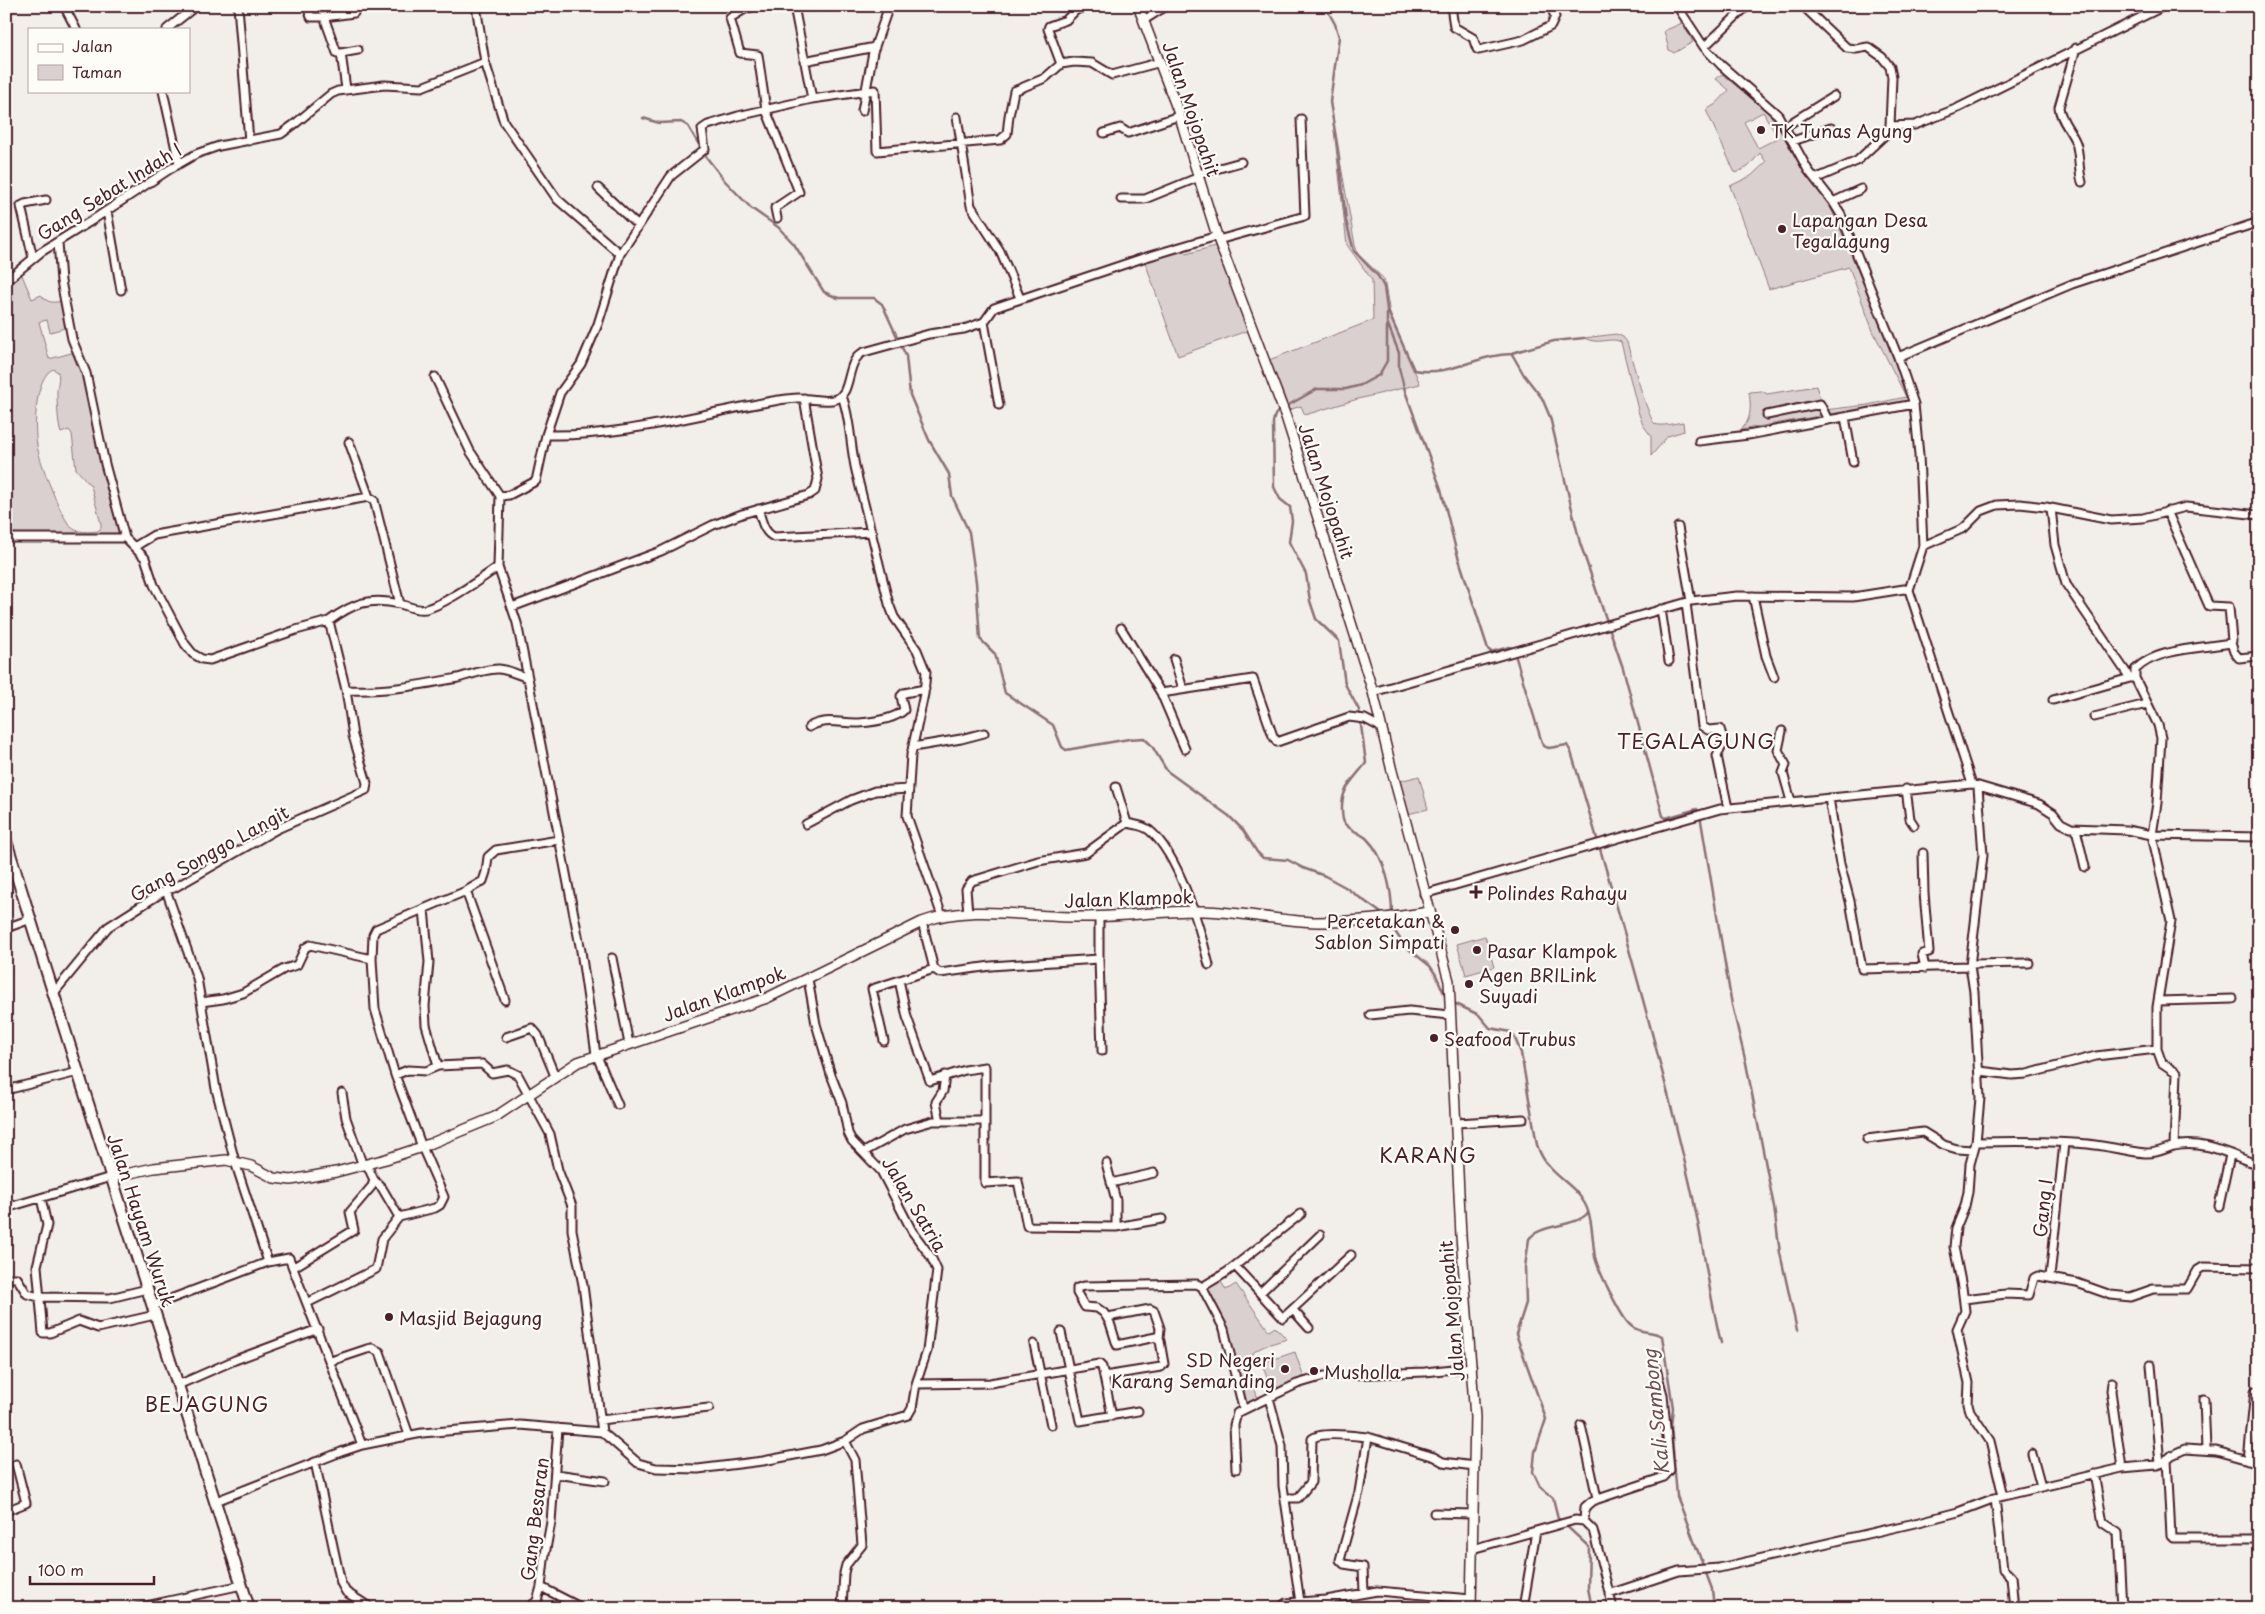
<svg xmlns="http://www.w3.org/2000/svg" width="2265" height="1614" viewBox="0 0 2265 1614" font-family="'Playpen Sans',sans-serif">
	<rect width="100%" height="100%" fill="#f2efeb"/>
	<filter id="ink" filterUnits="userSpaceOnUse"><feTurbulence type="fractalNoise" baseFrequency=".02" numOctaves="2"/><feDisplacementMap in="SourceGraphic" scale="10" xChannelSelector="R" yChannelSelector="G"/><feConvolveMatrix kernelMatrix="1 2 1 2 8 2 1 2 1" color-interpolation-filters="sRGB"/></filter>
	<g filter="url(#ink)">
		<path fill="#d9d0cf" stroke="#92787d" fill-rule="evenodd" d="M 1682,23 L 1693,42 L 1674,53 L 1669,50 L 1664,31 Z
			M 1722,74 L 1770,114 L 1808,178 L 1829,204 L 1851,253 L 1910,400 L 1740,430 C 1752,421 1751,406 1749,392 L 1762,391 L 1767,394 L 1816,386 L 1824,410 L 1867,405 L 1906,397 L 1873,331 L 1849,267 L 1769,289 L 1730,186 L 1751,176 L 1766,162 L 1760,153 L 1748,167 L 1735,173 L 1706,110 L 1716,104 L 1729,90 L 1716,79 ZM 1763,112 L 1778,138 L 1758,148 L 1744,122 Z
			M 1333,121 L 1355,245 L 1358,254 L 1384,279 L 1390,314 L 1420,384 L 1358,399 L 1305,415 L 1301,406 L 1289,410 L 1269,360 L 1373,320 L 1372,280 L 1347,245 Z
			M 1215,246 L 1249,330 L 1178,356 L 1145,262 L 1184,250 L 1186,254 Z
			M 22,275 L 32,299 L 41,295 C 48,304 54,303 65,300 L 69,327 L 50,332 L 47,320 L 39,322 L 49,359 L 75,352 L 85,374 L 122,534 L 10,534 L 9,505 L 6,504 L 6,285 ZM 53,369 L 58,372 C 60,379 57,385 57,392 C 57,401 58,427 61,433 L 69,430 L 72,434 L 76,469 L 91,486 L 101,524 L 101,528 L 98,531 C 90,532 77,533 71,527 C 61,517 39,461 37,445 C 34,428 34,378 53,369 Z
			M 1616,334 L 1623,337 L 1627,342 C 1630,354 1649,421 1655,424 C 1661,427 1676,423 1683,422 L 1684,431 L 1668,436 L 1651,456 L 1651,436 L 1643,425 L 1639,414 L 1621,342 C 1610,336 1600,346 1584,338 Z
			M 1419,776 L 1428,809 L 1408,814 L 1400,781 Z
			M 1485,936 L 1494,967 L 1466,975 L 1457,944 Z
			M 1220,1280 L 1226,1290 L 1236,1284 L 1269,1331 L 1275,1327 L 1287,1339 C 1271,1344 1253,1347 1246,1362 L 1258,1399 L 1248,1403 L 1245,1399 L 1227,1326 L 1208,1290 L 1210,1286 Z
			M 1295,1352 L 1304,1378 L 1271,1390 L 1262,1363 Z"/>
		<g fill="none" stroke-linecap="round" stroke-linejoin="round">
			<path stroke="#8b6f75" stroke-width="2.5" d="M 643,118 L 659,123 L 681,122 L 688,126 L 707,158 L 725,181 L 751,208 L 778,227 L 794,244 L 824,292 L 838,298 L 874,298 L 882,304 L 906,356 L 910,395 L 929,440 L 949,474 L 952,496 L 969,532 L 976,582 L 980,639 L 995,654 L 1005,693 L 1053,725 L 1062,747 L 1066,750 L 1129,739 L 1144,738 L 1152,746 L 1167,771 L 1229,816 L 1243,830 L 1257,852 L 1263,858 L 1288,860 L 1303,868 L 1325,876 L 1345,887 L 1384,915
				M 1387,309 L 1414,370 C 1451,377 1477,354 1512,354 L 1524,375 L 1542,398 L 1550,417 L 1580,543 L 1623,668 L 1663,816 L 1666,818 L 1697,809 L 1700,815 L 1732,1005 L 1746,1063 L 1774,1207 L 1780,1253 L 1797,1330
				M 1387,322 L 1399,353 L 1399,368 L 1405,391 L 1441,489 L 1456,550 L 1488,649 L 1491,652 L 1509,647 L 1513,648 L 1543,746 L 1549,748 L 1567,745 L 1571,752 C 1614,893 1655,1035 1689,1180 C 1702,1234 1708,1289 1721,1343
				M 1512,353 L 1554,341 L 1584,338
				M 1285,407 L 1317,389 L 1346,389 L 1361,385 L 1379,375 L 1387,361 L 1387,309 L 1384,287 L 1378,276 L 1354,251 L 1346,221 L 1338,150 L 1330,102 L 1339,37 L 1335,24 L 1325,6
				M 1280,409 L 1275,415 L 1273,422 L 1274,487 L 1280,499 L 1290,507 L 1292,521 L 1289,542 L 1306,574 L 1310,601 L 1316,619 L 1339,641 L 1345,684 L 1359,710 L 1366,763 C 1354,779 1341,788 1342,809 C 1342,814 1342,820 1345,824 C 1351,831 1361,833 1367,839 C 1385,857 1392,890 1392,914
				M 1387,920 L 1405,946 L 1430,966 L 1436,975 L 1447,1000
				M 1452,1002 L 1479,1015 L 1490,1028 L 1511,1032 L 1514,1036 L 1521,1053 L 1537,1145 C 1548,1177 1571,1179 1585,1204 C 1593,1219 1592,1240 1595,1257 C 1598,1270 1621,1317 1630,1325 C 1639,1334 1652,1330 1662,1336 L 1673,1408 L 1671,1426 L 1677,1496 L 1712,1589 L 1714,1608
				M 1588,1213 C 1574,1228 1539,1224 1529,1239 L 1525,1267 L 1526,1303 L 1516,1334 L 1546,1419 L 1535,1452 L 1533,1472 L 1540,1487 L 1553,1498 L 1558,1518 L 1589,1547 L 1588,1588 L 1592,1608"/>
			<defs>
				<path id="minor" d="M 64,6 L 76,29
					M 238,6 L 249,141
					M 307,6 L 311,17 L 324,17 L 337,53 L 341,53 L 346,89
					M 476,6 L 485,62 L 504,122 L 557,199 L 620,254
					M 756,6 L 745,9 L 730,18 L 740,53 L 758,55 L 766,110 L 799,192 L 775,208 L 777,218
					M 794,6 L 812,99 L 875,90 L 877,151 L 1000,140 L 1007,134 L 1009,116 L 1014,91 L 1045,78 L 1061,64 L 1074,62 L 1092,63 L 1112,75 L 1161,62
					M 1451,6 L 1454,27 L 1473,38 L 1477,49 L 1479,50 L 1523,40 L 1551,26 L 1555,17 L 1551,6
					M 1677,6 L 1704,47 L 1721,65 L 1778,115 L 1808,170 L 1833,202 L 1841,215 L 1898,357 L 1914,404 L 1919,455 L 1923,546 L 1909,590
					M 1803,6 L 1847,48 L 1856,49 L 1868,47 L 1882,57 L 1890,67 L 1892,77 L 1890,126 L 1886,134 L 1857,161 L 1815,179
					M 324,17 L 354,13
					M 1144,20 L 1166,6
					M 167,29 L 196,6
					M 1704,47 L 1747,6
					M 2076,48 L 2059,107 C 2060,120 2071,130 2076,143 C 2080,155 2078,169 2082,182
					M 341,53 L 358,50
					M 804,61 L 875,47
					M 1061,64 L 1048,29 L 1049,26 L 1066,20 L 1076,10 L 1087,6
					M 163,91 L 179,163
					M 862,111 L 873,52 L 889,6
					M 957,117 L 971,206 L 1000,251 L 1020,298
					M 1786,126 L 1834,96
					M 1890,126 L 1915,125 L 1958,108 L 2164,6
					M 1104,133 L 1120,128 L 1128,133 L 1179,116
					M 1793,141 L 1831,128
					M 1198,174 L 1241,162
					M 598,188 L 638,226
					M 1121,199 L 1145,199 L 1199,177
					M 1833,202 L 1861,189
					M 107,211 L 121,290
					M 1218,240 L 1305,216 L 1301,119
					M 58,242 L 61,281 L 72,339 L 86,373 L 105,464 L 125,538 L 145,558 L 154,585 L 185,644 L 193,654 L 202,659 L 210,660 L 296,630 L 329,621 L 346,690 C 384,692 420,685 458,678 C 469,675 488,668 499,669 C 509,670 519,675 528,678 L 517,623 L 498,567 L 500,496 L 509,495 L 536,481 L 546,435 C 625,437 701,413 779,400 C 786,399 792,398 798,398 C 810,398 825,403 836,399 C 853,393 845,360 864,352 L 929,334 L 964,329 L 984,322 L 994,308 L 1143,258 L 1217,236
					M 33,258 L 21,206 L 25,204 L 46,200
					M 6,281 L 41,252 L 91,221 L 170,169 L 196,154 L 219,146 L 281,134 L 296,123 L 331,94 L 338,91 L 384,85 L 422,87 L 485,62
					M 984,322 L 999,405
					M 1898,357 L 2072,284 L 2259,222
					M 435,377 L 470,451 L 500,496
					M 842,396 C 851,420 850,446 856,471 L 889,604 L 894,617 L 917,650 L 926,672 L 924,694 L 911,755 L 907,816 L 942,916
					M 1767,415 L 1820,404 L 1828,420
					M 1845,417 L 1853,462
					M 546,435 L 560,393 L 581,364 L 598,324 L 620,254 L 671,176 L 705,149 L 702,129 L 708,125 L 738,116 L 812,99
					M 1699,441 L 1748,435 L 1914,404
					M 349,442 L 369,497
					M 2051,508 L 2055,545 L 2066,584 L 2130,678 L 2135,678 L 2158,725 L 2161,738 L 2157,803 L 2152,835 L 2171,921 L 2157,1007 L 2157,1049 L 2162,1063 L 2177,1073 L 2174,1146
					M 758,509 C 762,520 763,532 774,537 L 872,532
					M 1678,527 L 1691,601
					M 6,538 L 125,538
					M 1923,546 L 1964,528 L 1981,511 L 1997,505 L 2020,504 L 2046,507 L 2111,520 L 2143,518 L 2186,507 L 2259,515
					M 134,547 L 154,535 L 369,497 L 374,500 L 400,604
					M 1753,596 L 1766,656 L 1774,677
					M 1686,603 L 1702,726 L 1708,730 L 1720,729 L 1724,742 L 1717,756 L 1728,808
					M 512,607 L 661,551 L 713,525 L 742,514 L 809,495 L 815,491 L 818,479 L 804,398
					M 1661,609 L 1669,661
					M 329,621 C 353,603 370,597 400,604 C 408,606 417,611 426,609 C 446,604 481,579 498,567
					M 1121,628 L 1161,693 L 1185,749
					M 2231,643 L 2234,652 L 2239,658 L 2259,656
					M 1174,659 L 1183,689
					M 528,678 L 581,951 L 596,1054 L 618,1105
					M 2135,678 L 2135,670 C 2155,648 2203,648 2231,643 L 2232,641 L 2229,607 L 2209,606 L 2167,511
					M 1373,692 L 1691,601 L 1737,596 L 1853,597 L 1904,589 L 1909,590 L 1972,784
					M 1161,693 L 1253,679 L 1273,736 L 1277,742 L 1349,717 L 1365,719 L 1382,728
					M 2053,700 L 2130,678
					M 2094,717 L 2147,704
					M 809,727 C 825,717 842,724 859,723 C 872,722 895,719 904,710 L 901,696 L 904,693 L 925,689
					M 1782,731 L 1778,750 L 1786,765 L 1783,773 L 1791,801
					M 913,747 L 961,739 L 984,733
					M 1116,787 L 1127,823 C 1134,825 1143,825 1149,830 C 1179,854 1200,928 1209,965
					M 1978,787 L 1983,855 L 1970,966 L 1974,992 L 1980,1098 L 1976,1142 L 1970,1164 L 1968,1192 L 1965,1206 L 1956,1228 L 1954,1247 L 1962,1287 L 1965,1311 L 1957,1329 L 1969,1383 L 1968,1404 L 1970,1411 L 1990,1441 L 2003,1496
					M 1906,789 L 1910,819 L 1914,825
					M 1829,798 L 1840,864 L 1850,901 L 1862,969 L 1970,966
					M 806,824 L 851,800 L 875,791 L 909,789
					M 2076,829 L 2085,867
					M 1923,853 L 1924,893 L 1929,952 L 1922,954 L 1925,968
					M 166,890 L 197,978 L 216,1089 L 235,1162 L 268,1262
					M 466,891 L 505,1000
					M 1424,894 L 1720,809 L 1972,784 L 2039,804 L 2053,813 L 2061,823 L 2071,828 L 2127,830 L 2152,835 L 2259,837
					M 424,909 L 429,962 L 425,1006 L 426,1025 L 438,1066
					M 968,913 L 966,889 L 972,881 L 1038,861 L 1086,853 L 1127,823
					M 922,922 L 934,969 L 940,973 L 991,966 L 1099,959 L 1099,918
					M 6,928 L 31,919
					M 612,958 L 629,1044
					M 1099,959 L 1102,1051
					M 1970,964 L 2029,963
					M 899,980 L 907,1017 L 930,1081 L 965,1070 L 985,1067 L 985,1121
					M 53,994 L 108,927 L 166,890 L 174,888 L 277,829 L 366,790 L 367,783 L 353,736 L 346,690
					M 2158,1001 L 2233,999
					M 201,1002 L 223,999 L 243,993 L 284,969 L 297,965 L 305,948 L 310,945 L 372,959
					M 1370,1015 L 1409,1011 L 1450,1015
					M 506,1037 L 532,1028 L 538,1035 L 555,1076
					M 884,1041 L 872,989 L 934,969
					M 1980,1071 L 2012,1075 L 2027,1074 L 2096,1056 L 2157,1049
					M 395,1075 L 408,1070 L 426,1071 L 438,1066 L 482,1064 L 492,1073 L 508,1070 L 518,1075 L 550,1134 L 558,1170 L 572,1206 L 572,1230 L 583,1285 L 602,1432
					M 6,1090 L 78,1072
					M 342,1093 L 346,1118 L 363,1166
					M 940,1121 L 936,1102 L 943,1091 L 945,1075
					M 1457,1123 L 1523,1119
					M 1867,1139 L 1923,1132 L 1944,1145 L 1957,1149 L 1973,1150
					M 1976,1142 C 2013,1141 2051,1141 2088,1144 C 2107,1146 2126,1151 2145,1153 C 2156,1154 2164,1149 2174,1146 C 2204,1139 2232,1156 2259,1165
					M 864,1152 L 905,1129 L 933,1121 L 985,1121 L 985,1183 L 1018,1181 L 1027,1226 L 1116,1227 L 1162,1219
					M 1106,1163 L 1116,1200 L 1116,1227
					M 374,1180 L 382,1188 L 399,1217
					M 1111,1183 L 1154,1173
					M 41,1198 L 47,1225 L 37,1266 L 43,1333 L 50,1333 L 79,1321 L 98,1328 L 155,1315
					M 2219,1206 L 2230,1155
					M 6,1208 L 111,1177
					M 1235,1266 L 1283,1318 L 1351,1255
					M 294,1267 L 354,1230 L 350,1212 L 372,1186 L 374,1180 L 367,1165
					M 2050,1277 L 2064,1143
					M 6,1278 L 17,1278 L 27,1294 L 39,1297 L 110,1298 L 147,1289
					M 1202,1287 L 1227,1272 L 1301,1214
					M 1260,1293 L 1320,1235
					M 1964,1299 L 2006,1294 L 2029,1295 L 2034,1278 L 2038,1276 L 2077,1283 L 2111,1295 L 2130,1297 L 2153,1289 L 2187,1289 L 2198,1270 L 2203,1267 L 2259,1268
					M 307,1303 L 376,1269 L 382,1239 L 399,1217 L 435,1208 L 440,1205 L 444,1197 L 422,1147 L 395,1075 L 375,1009 L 372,959 L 373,935 L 376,929 L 466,891 L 483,881 L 486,872 L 488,857 L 496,850 L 559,840
					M 152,1306 L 268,1262 L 289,1258 L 362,1445
					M 1293,1310 L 1309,1328
					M 1108,1317 L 1150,1309 L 1154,1311 L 1160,1328 L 1159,1339
					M 1061,1332 L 1080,1421 L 1138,1411
					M 1034,1344 L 1051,1425
					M 331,1361 L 367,1349 L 372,1348 L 380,1352 L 409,1435
					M 2151,1365 L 2160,1464
					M 1104,1376 L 1161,1367 L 1164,1364 L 1160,1341 L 1156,1337 L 1117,1345 L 1110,1323 L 1104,1313 L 1097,1308 L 1085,1307 L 1077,1293 L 1077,1288 L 1084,1286 L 1197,1284 L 1202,1287 L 1224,1329 L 1243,1408
					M 2112,1382 L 2111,1391 L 2122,1468
					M 916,1384 L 990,1383 L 1099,1364 L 1102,1367 L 1112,1416
					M 178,1385 L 235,1360 L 318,1329
					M 1269,1398 L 1282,1446 L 1283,1486 L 1300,1602
					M 2204,1399 L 2206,1449
					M 600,1420 L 709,1408
					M 1581,1425 L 1597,1498
					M 2032,1454 L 2041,1487
					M 2167,1459 L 2171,1536 L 2173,1538 L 2256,1538
					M 2248,1460 L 2255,1391
					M 315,1462 L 341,1583 L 346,1592 L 371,1608
					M 1236,1469 L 1234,1425 L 1237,1413 L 1297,1384 L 1324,1376 L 1425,1372 L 1472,1367
					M 556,1474 L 605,1481
					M 2094,1474 L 2103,1523 L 2118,1533 L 2122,1608
					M 1285,1498 L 1298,1498 L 1311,1482 L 1312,1439 C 1320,1431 1356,1436 1368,1437
					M 1995,1498 L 2003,1569 L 2011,1577 L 2014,1608
					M 216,1501 L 341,1452 L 362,1445 L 422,1433 L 520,1425 L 602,1432 L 638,1463 L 656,1468 L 698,1469 L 763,1461 L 821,1450 L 845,1441 L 863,1429 L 908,1415 L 912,1408 L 916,1384 L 927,1351 L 937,1270 L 931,1257 L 912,1231 L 881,1171 L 852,1141 L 848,1133 L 842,1103 L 831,1075 L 816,1024 L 808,979
					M 6,1511 L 26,1503 L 16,1464
					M 1434,1513 L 1473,1514
					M 1584,1521 L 1585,1507 L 1592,1501 L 1664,1477 L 1670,1470 L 1663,1395 L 1655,1365
					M 1472,1549 L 1575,1520 L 1584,1521 L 1593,1530 L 1613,1608
					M 541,1587 L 582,1608
					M 1364,1593 L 1363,1567 L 1344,1564 L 1340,1560 L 1359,1492 L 1368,1437 L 1434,1457 L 1443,1462 L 1474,1466
					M 1609,1594 L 1679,1571 L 1719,1568 L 1919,1522 L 1958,1512 L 1995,1498 L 2122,1468 L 2157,1465 L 2163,1463 L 2172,1455 L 2185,1449 L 2216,1451 L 2259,1463
					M 136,1608 L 242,1585
					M 528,1608 L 537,1601 L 541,1587 L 544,1560 L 551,1522 L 558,1428
					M 842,1608 L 844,1573 L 846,1565 L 862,1545 L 855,1460 L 845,1441
					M 1279,1608 L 1286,1603 L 1326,1600 L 1377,1591 L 1471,1599
					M 1523,1608 L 1536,1531"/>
				<path id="tertiary" d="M 1138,6 L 1178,111 L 1217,236 L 1286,417 L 1373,692 L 1392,771 L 1449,981 L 1461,1236 L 1475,1417 L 1471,1608
					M 111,1177 L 154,1168 L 226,1160 L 251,1166 L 274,1178 L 291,1180 L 336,1172 L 386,1159 L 422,1147 L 495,1117 L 578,1062 L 767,998 L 922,922 C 970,904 1026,917 1076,917 C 1119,918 1161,910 1204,911 C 1242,912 1279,921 1317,922 C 1354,922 1392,918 1429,912"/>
				<path id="secondary" d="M 6,841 L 78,1072 L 249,1608"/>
			</defs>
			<use href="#minor" stroke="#4a1f2b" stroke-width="11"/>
			<use href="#tertiary" stroke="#4a1f2b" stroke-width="12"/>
			<use href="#secondary" stroke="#4a1f2b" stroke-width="14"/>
			<use href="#minor" stroke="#fdfcf7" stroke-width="7"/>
			<use href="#tertiary" stroke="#fdfcf7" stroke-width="9"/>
			<use href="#secondary" stroke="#fdfcf7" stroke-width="10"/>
		</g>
	</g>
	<g fill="#4a1f2b" stroke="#fdfcf7" stroke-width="2">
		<circle cx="1761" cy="130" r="5"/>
		<circle cx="1782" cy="229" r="5"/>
		<path d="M1473.5 884.5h5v5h5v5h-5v5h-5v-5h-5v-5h5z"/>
		<circle cx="1455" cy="930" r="5"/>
		<circle cx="1477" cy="950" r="5"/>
		<circle cx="1469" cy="984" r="5"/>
		<circle cx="1434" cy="1038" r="5"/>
		<circle cx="389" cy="1317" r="5"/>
		<circle cx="1285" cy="1369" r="5"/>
		<circle cx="1314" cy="1371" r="5"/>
	</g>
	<g text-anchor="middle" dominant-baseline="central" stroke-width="4.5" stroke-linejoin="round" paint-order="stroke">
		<g font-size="18" fill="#4a1f2b" stroke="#fdfcf7">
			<text transform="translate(1192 109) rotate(71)">Jalan Mojopahit</text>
			<text transform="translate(109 191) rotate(-32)">Gang Sebat Indah I</text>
			<text transform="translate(1327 491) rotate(72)">Jalan Mojopahit</text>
			<text transform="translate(209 853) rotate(-29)">Gang Songgo Langit</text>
			<text transform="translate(1129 898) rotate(-2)">Jalan Klampok</text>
			<text transform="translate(724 993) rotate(-20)">Jalan Klampok</text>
			<text transform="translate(915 1204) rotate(59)">Jalan Satria</text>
			<text transform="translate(2042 1208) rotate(-84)">Gang I</text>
			<text transform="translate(142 1220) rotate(72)">Jalan Hayam Wuruk</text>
			<text transform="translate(1451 1311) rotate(-95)">Jalan Mojopahit</text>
			<text transform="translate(534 1519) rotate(-83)">Gang Besaran</text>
		</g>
		<g font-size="18" fill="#4a1f2b" stroke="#fdfcf7" text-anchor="start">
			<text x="1771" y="130">TK Tunas Agung</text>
			<text x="1792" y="219">Lapangan Desa<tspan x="1792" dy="21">Tegalagung</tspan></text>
			<text x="1487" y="892">Polindes Rahayu</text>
			<text x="1445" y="920" text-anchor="end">Percetakan &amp;<tspan x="1445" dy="21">Sablon Simpati</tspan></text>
			<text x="1487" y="950">Pasar Klampok</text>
			<text x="1479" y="974">Agen BRILink<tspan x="1479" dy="21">Suyadi</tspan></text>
			<text x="1444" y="1038">Seafood Trubus</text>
			<text x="399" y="1317">Masjid Bejagung</text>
			<text x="1275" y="1359" text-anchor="end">SD Negeri<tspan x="1275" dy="21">Karang Semanding</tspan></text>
			<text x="1324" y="1371">Musholla</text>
		</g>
		<g font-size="19" font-style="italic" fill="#704e56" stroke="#fdfcf7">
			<text transform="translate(1655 1412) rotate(-96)">Kali Sambong</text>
		</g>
		<g font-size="20" letter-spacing="1" fill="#4a1f2b" stroke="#fdfcf7">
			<text x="1696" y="741">TEGALAGUNG</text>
			<text x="1428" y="1155">KARANG</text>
			<text x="207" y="1404">BEJAGUNG</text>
		</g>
	</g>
	<rect width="2265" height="1614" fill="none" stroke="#fdfcf7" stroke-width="25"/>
	<rect x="12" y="12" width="2240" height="1589" fill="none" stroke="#4a1f2b" stroke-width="2" filter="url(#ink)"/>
	<rect x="28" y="28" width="162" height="65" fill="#fdfcf7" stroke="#b5a4a5"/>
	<rect x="38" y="44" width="25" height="8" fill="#fdfcf7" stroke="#b5a4a5"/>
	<text x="72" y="52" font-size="15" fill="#4a1f2b">Jalan</text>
	<rect x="38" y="65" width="25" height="15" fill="#d9d0cf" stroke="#b5a4a5"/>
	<text x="72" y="78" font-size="15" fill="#4a1f2b">Taman</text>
	<path d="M30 1576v8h124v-8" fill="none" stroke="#4a1f2b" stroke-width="2.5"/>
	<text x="38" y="1576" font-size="15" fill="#4a1f2b" stroke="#fdfcf7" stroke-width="4" paint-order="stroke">100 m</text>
</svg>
